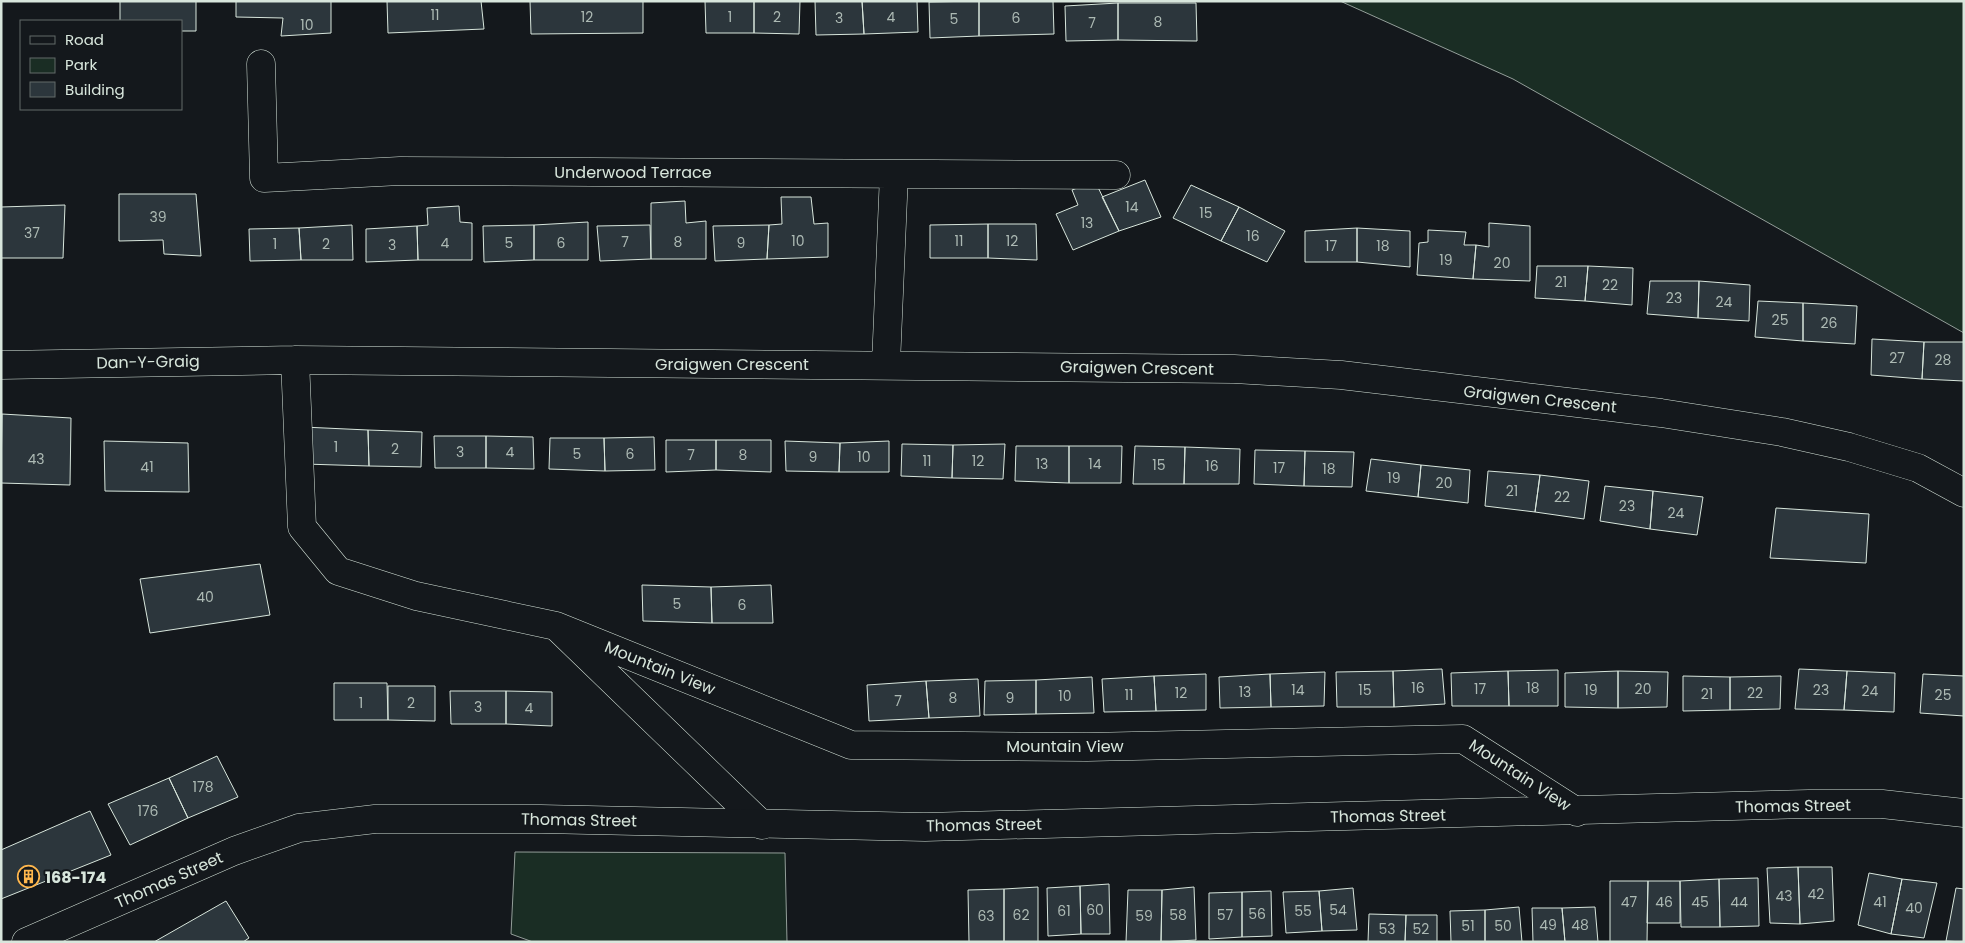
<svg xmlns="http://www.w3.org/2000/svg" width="1965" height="943" viewBox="0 0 1965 943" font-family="Poppins,sans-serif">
	<rect width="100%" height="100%" fill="#14181c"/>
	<path fill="#1a2d24" stroke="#939e99" d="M 1340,1 L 1964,1 L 1964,333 L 1513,79 Z
		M 515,852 L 785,853 L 787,942 L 533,942 L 511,934 Z"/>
	<path fill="#2c363c" stroke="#d8e6dc" d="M 120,1 L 196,1 L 196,31 L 181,31 L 181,21 L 120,21 Z
		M 236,1 L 331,1 L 331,33 L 281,36 L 283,18 L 236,17 Z
		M 387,1 L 481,1 L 484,29 L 388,33 Z
		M 530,1 L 643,1 L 643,33 L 531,34 Z
		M 705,1 L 754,1 L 754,33 L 706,33 Z
		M 754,1 L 800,1 L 799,34 L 754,33 Z
		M 815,1 L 862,1 L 864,34 L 816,35 Z
		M 862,1 L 917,1 L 918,32 L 864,34 Z
		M 979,1 L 979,36 L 930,38 L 929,2 Z
		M 979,1 L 1053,1 L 1054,34 L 979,36 Z
		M 1118,3 L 1118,40 L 1066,41 L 1065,6 Z
		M 1118,3 L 1196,3 L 1197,41 L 1118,40 Z
		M 1145,180 L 1161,217 L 1119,231 L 1102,197 Z
		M 1095,181 L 1119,231 L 1073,250 L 1056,214 L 1078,205 L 1072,190 Z
		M 1191,185 L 1239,207 L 1221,241 L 1173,218 Z
		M 119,194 L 196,194 L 201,256 L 164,254 L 163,240 L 119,241 Z
		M 781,197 L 811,197 L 814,224 L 828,223 L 828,257 L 767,259 L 769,225 L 782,224 Z
		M 685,201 L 686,223 L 706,221 L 706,259 L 651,259 L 651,203 Z
		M 65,205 L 63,258 L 1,258 L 1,207 Z
		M 459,206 L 460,222 L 472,223 L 472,260 L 418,260 L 417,226 L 428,225 L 427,208 Z
		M 1239,207 L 1285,231 L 1267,262 L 1221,241 Z
		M 588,222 L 588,260 L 534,260 L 534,225 Z
		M 1489,223 L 1530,226 L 1530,281 L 1473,279 L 1476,245 L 1489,247 Z
		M 988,224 L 988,258 L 930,258 L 930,225 Z
		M 988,224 L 1036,224 L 1037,260 L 988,258 Z
		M 352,225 L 353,260 L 301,260 L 299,228 Z
		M 534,225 L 534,260 L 484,262 L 483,226 Z
		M 650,225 L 651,259 L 600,261 L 597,226 Z
		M 769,225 L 767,259 L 715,261 L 713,226 Z
		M 417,226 L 418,260 L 366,262 L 366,229 Z
		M 299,228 L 301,260 L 250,261 L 249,229 Z
		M 1357,228 L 1357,262 L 1305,262 L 1305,231 Z
		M 1357,228 L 1410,231 L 1410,267 L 1357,262 Z
		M 1428,230 L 1466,232 L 1464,245 L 1476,245 L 1473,279 L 1417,275 L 1419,243 L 1428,242 Z
		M 1537,266 L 1588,266 L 1585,301 L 1535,298 Z
		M 1588,266 L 1633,268 L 1632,305 L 1585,301 Z
		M 1650,281 L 1699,281 L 1698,318 L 1647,314 Z
		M 1699,281 L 1750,285 L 1749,321 L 1698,318 Z
		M 1758,301 L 1803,303 L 1803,341 L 1755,337 Z
		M 1803,303 L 1857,306 L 1855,344 L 1803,341 Z
		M 1872,339 L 1924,342 L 1922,379 L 1871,375 Z
		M 1924,342 L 1964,342 L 1964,381 L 1922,379 Z
		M 2,414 L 71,418 L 70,485 L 1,483 Z
		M 303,427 L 368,430 L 369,466 L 304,464 Z
		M 368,430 L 422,432 L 421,467 L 369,466 Z
		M 434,436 L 486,436 L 486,468 L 435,468 Z
		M 486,436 L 533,437 L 534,469 L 486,468 Z
		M 654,437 L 655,470 L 605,471 L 604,438 Z
		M 550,438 L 604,438 L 605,471 L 549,469 Z
		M 666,440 L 716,440 L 716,470 L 666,472 Z
		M 716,440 L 771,440 L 771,472 L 716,470 Z
		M 104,441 L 188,443 L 189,492 L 105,491 Z
		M 785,441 L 840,443 L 839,472 L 786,471 Z
		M 889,441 L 889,472 L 839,472 L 840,443 Z
		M 902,444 L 953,445 L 952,478 L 901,476 Z
		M 1005,444 L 1003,479 L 952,478 L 953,445 Z
		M 1016,446 L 1069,446 L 1069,483 L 1015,481 Z
		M 1069,446 L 1122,446 L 1121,483 L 1069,483 Z
		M 1135,446 L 1185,447 L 1184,484 L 1133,484 Z
		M 1185,447 L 1240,449 L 1239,484 L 1184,484 Z
		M 1255,450 L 1305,451 L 1304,486 L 1254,484 Z
		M 1305,451 L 1354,452 L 1352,487 L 1304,486 Z
		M 1371,459 L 1421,465 L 1418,497 L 1366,491 Z
		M 1421,465 L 1470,470 L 1468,503 L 1418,497 Z
		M 1488,471 L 1540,475 L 1535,512 L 1485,506 Z
		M 1540,475 L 1589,481 L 1584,519 L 1535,512 Z
		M 1605,486 L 1653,491 L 1650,529 L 1600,521 Z
		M 1653,491 L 1703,497 L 1697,535 L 1650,529 Z
		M 1776,508 L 1869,514 L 1866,563 L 1770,558 Z
		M 260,564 L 270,615 L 150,633 L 140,579 Z
		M 642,585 L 711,587 L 712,623 L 643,621 Z
		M 771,585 L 773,623 L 712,623 L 711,587 Z
		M 1442,669 L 1445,704 L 1394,707 L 1393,671 Z
		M 1799,669 L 1847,671 L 1844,710 L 1795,709 Z
		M 1558,670 L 1558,706 L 1509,706 L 1508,671 Z
		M 1393,671 L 1394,707 L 1337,707 L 1336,672 Z
		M 1508,671 L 1509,706 L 1452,706 L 1451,673 Z
		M 1618,671 L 1618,708 L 1565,707 L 1565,673 Z
		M 1618,671 L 1668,672 L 1667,707 L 1618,708 Z
		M 1847,671 L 1895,673 L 1894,712 L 1844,710 Z
		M 1325,672 L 1324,706 L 1271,707 L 1270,674 Z
		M 1206,674 L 1206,710 L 1156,711 L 1154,676 Z
		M 1270,674 L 1271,707 L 1220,708 L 1219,677 Z
		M 1923,674 L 1964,676 L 1964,716 L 1920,713 Z
		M 1154,676 L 1156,711 L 1104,712 L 1102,679 Z
		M 1683,676 L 1730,677 L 1730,710 L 1683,711 Z
		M 1781,676 L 1780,709 L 1730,710 L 1730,677 Z
		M 1092,677 L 1094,713 L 1036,714 L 1036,680 Z
		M 978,679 L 980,716 L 929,718 L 926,681 Z
		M 1036,680 L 1036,714 L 984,715 L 985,681 Z
		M 926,681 L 929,718 L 869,721 L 867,685 Z
		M 334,683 L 387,683 L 388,720 L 334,720 Z
		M 388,686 L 435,686 L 435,721 L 388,720 Z
		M 450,691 L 506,691 L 506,724 L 451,724 Z
		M 506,691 L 552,692 L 552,726 L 506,724 Z
		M 217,756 L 238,797 L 188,818 L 169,778 Z
		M 169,778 L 188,818 L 130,845 L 108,804 Z
		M 90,811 L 111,855 L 1,899 L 1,850 Z
		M 1798,867 L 1800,924 L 1770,923 L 1767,868 Z
		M 1798,867 L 1832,867 L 1834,921 L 1800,924 Z
		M 1869,873 L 1902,879 L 1891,934 L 1858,925 Z
		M 1758,878 L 1759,926 L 1720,927 L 1719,879 Z
		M 1719,879 L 1720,927 L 1681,927 L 1680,881 Z
		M 1902,879 L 1937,883 L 1924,938 L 1891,934 Z
		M 1610,881 L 1648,881 L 1647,942 L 1610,942 Z
		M 1648,881 L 1680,881 L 1680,923 L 1647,923 Z
		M 1109,884 L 1110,934 L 1081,934 L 1080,886 Z
		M 1080,886 L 1081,934 L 1048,936 L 1047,888 Z
		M 1038,887 L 1038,942 L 1004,942 L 1004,889 Z
		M 1194,887 L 1196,940 L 1161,942 L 1162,890 Z
		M 1353,888 L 1357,930 L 1322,931 L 1319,891 Z
		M 1956,888 L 1964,889 L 1964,942 L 1946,941 Z
		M 1004,889 L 1004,942 L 969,942 L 968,890 Z
		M 1128,890 L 1162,890 L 1161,942 L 1126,942 Z
		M 1271,891 L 1272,936 L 1242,937 L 1242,892 Z
		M 1319,891 L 1322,931 L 1286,933 L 1283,892 Z
		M 1242,892 L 1242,937 L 1209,939 L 1209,893 Z
		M 226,901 L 249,938 L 243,942 L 154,942 Z
		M 1519,907 L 1522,942 L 1485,942 L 1485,910 Z
		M 1595,907 L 1598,942 L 1565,942 L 1562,908 Z
		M 1532,908 L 1562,908 L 1565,942 L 1533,942 Z
		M 1485,910 L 1485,942 L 1451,942 L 1450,911 Z
		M 1369,914 L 1406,915 L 1405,942 L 1368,942 Z
		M 1406,915 L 1437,915 L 1437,942 L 1405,942 Z"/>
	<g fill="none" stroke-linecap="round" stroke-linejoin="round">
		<defs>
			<path id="minor" d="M 261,64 L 264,178 L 400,171 L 1116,175
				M 295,360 L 302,527 L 338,571 L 416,596 L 556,626 L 762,825
				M 886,364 L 894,174
				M 1,365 L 295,360 L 1234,369 L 1341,375 L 1661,413 L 1782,432 L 1849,447 L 1918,468 L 1964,493
				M 556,626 L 851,745 L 1087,747 L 1463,739 L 1577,812"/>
			<path id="secondary" d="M 26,942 L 234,851 L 299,828 L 375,819 L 541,819 L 925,827 L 1809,804 L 1882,804 L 1964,813"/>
		</defs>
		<use href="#minor" stroke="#d8e6dc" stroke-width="29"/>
		<use href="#secondary" stroke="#d8e6dc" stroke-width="29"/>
		<use href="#minor" stroke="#14181c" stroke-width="28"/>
		<use href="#secondary" stroke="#14181c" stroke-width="28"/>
	</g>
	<defs>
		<symbol id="building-ring" viewBox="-11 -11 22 22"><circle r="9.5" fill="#14181c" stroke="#ffb74d" stroke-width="1.5"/><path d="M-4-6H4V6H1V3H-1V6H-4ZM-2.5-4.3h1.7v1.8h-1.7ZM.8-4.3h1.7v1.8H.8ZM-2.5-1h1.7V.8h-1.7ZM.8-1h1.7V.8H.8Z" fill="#ffb74d"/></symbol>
	</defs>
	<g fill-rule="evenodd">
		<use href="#building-ring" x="16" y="864" width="25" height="25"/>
	</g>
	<g text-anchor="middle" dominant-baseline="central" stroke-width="4" stroke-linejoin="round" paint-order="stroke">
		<g font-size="14" fill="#adbab4">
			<text x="435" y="15">11</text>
			<text x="587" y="17">12</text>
			<text x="730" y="17">1</text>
			<text x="777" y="17">2</text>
			<text x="891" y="17">4</text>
			<text x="839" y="18">3</text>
			<text x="1016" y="18">6</text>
			<text x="954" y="19">5</text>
			<text x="1158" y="22">8</text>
			<text x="1092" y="23">7</text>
			<text x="307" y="25">10</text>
			<text x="1132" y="207">14</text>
			<text x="1206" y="213">15</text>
			<text x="158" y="217">39</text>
			<text x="1087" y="223">13</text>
			<text x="32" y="233">37</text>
			<text x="1253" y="236">16</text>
			<text x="798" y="241">10</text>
			<text x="959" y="241">11</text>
			<text x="1012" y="241">12</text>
			<text x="625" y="242">7</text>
			<text x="678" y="242">8</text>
			<text x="445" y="243">4</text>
			<text x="509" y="243">5</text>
			<text x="561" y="243">6</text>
			<text x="741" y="243">9</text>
			<text x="275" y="244">1</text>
			<text x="326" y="244">2</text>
			<text x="392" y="245">3</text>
			<text x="1331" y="246">17</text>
			<text x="1383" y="246">18</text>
			<text x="1446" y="260">19</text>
			<text x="1502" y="263">20</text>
			<text x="1561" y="282">21</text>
			<text x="1610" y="285">22</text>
			<text x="1674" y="298">23</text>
			<text x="1724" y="302">24</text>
			<text x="1780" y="320">25</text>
			<text x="1829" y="323">26</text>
			<text x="1897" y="358">27</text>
			<text x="1943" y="360">28</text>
			<text x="336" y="447">1</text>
			<text x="395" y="449">2</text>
			<text x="460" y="452">3</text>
			<text x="510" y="452">4</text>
			<text x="577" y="454">5</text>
			<text x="630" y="454">6</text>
			<text x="691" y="455">7</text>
			<text x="743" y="455">8</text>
			<text x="813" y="457">9</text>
			<text x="864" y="457">10</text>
			<text x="36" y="459">43</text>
			<text x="927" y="461">11</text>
			<text x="978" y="461">12</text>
			<text x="1042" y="464">13</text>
			<text x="1095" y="464">14</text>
			<text x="1159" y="465">15</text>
			<text x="1212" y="466">16</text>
			<text x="147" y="467">41</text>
			<text x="1279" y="468">17</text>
			<text x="1329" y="469">18</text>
			<text x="1394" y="478">19</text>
			<text x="1444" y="483">20</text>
			<text x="1512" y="491">21</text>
			<text x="1562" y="497">22</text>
			<text x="1627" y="506">23</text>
			<text x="1676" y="513">24</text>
			<text x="205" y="597">40</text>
			<text x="677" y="604">5</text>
			<text x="742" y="605">6</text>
			<text x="1418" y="688">16</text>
			<text x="1533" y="688">18</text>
			<text x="1480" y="689">17</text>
			<text x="1643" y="689">20</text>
			<text x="1298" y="690">14</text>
			<text x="1365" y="690">15</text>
			<text x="1591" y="690">19</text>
			<text x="1821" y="690">23</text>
			<text x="1870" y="691">24</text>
			<text x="1245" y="692">13</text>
			<text x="1181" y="693">12</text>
			<text x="1755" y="693">22</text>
			<text x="1707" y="694">21</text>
			<text x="1129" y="695">11</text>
			<text x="1943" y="695">25</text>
			<text x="1065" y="696">10</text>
			<text x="953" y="698">8</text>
			<text x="1010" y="698">9</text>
			<text x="898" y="701">7</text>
			<text x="361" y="703">1</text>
			<text x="411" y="703">2</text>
			<text x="478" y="707">3</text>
			<text x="529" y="708">4</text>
			<text x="203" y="787">178</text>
			<text x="148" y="811">176</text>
			<text x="1816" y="894">42</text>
			<text x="1784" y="896">43</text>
			<text x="1629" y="902">47</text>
			<text x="1664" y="902">46</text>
			<text x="1700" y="902">45</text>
			<text x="1739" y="902">44</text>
			<text x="1880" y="902">41</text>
			<text x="1914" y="908">40</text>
			<text x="1095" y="910">60</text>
			<text x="1338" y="910">54</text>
			<text x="1064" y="911">61</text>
			<text x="1303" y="911">55</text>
			<text x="1257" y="914">56</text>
			<text x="1021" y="915">62</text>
			<text x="1178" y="915">58</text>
			<text x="1225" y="915">57</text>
			<text x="986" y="916">63</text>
			<text x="1144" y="916">59</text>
			<text x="1548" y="925">49</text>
			<text x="1580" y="925">48</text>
			<text x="1468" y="926">51</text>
			<text x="1503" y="926">50</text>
			<text x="1387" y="929">53</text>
			<text x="1421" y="929">52</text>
		</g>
		<g font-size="16" fill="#d8e6dc" stroke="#14181c">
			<text x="633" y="172">Underwood Terrace</text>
			<text transform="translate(148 362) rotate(-1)">Dan-Y-Graig</text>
			<text x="732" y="364">Graigwen Crescent</text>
			<text transform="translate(1137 368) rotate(1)">Graigwen Crescent</text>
			<text transform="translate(1540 399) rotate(6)">Graigwen Crescent</text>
			<text transform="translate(660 668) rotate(22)">Mountain View</text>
			<text x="1065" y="746">Mountain View</text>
			<text transform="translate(1520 775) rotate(33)">Mountain View</text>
			<text transform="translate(1793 806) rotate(-1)">Thomas Street</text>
			<text transform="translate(1388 816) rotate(-1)">Thomas Street</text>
			<text transform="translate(579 820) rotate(1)">Thomas Street</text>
			<text transform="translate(984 825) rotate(-1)">Thomas Street</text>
			<text transform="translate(169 880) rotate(-24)">Thomas Street</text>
		</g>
		<g font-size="16" font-weight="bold" fill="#d8e6dc" stroke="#14181c" text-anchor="start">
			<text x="45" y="877">168-174</text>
		</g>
	</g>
	<rect width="1965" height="943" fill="none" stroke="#d8e6dc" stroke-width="5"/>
	<rect x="20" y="20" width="162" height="90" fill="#14181c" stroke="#626a69"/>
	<rect x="30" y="36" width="25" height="8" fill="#14181c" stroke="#626a69"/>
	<text x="65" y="45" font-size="15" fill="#d8e6dc">Road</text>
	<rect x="30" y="58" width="25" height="15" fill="#1a2d24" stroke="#626a69"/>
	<text x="65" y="70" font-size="15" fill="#d8e6dc">Park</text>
	<rect x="30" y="82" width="25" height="15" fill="#2c363c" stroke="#626a69"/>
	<text x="65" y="95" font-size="15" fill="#d8e6dc">Building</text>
</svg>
